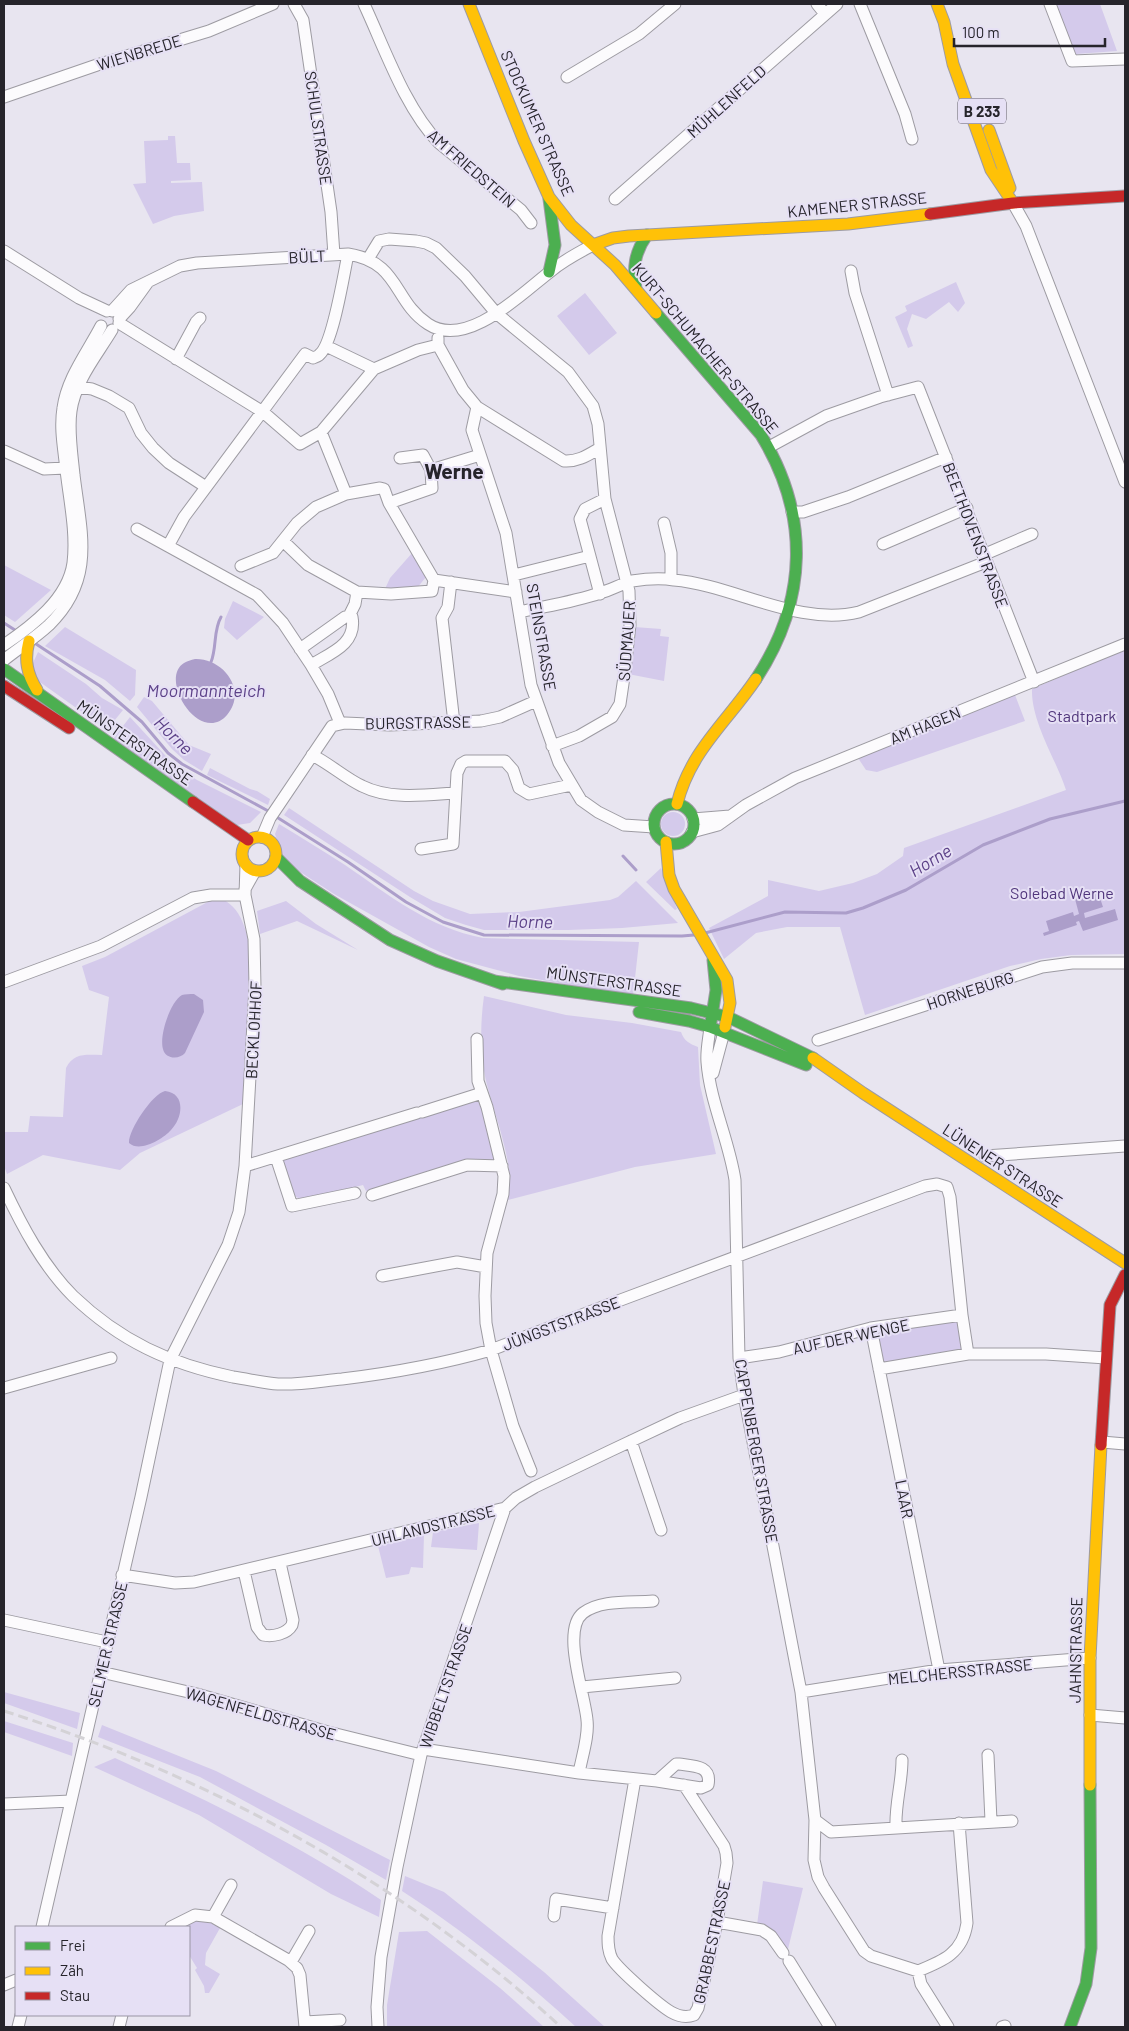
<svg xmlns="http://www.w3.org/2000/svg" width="1129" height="2031" viewBox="0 0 1129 2031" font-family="Barlow,sans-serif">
	<rect width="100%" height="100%" fill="#e8e5f0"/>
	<path fill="#d4caeb" d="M 1055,4 L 1100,4 L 1117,51 L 1076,54 Z
		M 168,136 L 175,136 L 177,163 L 190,163 L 191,180 L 171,181 L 171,183 L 202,182 L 204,211 L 174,216 L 153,224 L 133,184 L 146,183 L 144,141 L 168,140 Z
		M 956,282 L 965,303 L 958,312 L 949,302 L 926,319 L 912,314 L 907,329 L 913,346 L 908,348 L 895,317 L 907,311 L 905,306 Z
		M 585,293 L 617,333 L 589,355 L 557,316 Z
		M 413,552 L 426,577 L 417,588 L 385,589 L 390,578 Z
		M 4,565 L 51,590 L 15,622 L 4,615 Z
		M 233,601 L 264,617 L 237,640 L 224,628 L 225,619 Z
		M 65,627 L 136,670 L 135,695 L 130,701 L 105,680 L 45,646 Z
		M 634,627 L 661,629 L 660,636 L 669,637 L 664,681 L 628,674 Z
		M 1125,649 L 1125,954 L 1071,955 L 1041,959 L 1010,966 L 865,1015 L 840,927 L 787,927 L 756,933 L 724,959 L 709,928 L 768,896 L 768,880 L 819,891 L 853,883 L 877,874 L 903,856 L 904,848 L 1066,790 C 1056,759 1031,722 1032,689 Z
		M 38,652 L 86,684 L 102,698 L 123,710 L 110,726 L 103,727 L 37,680 L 32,665 Z
		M 1015,695 L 1025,721 L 877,772 L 866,770 L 858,758 Z
		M 144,697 L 152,701 L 189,745 L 211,754 L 202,771 L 184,760 L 172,749 L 137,707 Z
		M 130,717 L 175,766 L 197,780 L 261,812 L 250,823 L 237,825 L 113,739 Z
		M 210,768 L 250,789 L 257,791 L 270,799 L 268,805 L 207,775 Z
		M 289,808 L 414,891 L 433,901 L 470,914 L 519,912 L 610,900 L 618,897 L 636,881 L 678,923 L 622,928 L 568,930 L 484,930 L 466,925 L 445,918 L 410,897 L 284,815 Z
		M661 824a12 12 0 1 1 24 0a12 12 0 1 1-24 0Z
		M 279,824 C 301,837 323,851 345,865 C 389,895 429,928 483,938 L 639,942 L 633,996 L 519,976 L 456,959 L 429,947 L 334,894 L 288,864 L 282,855 L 275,834 Z
		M 661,868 L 677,909 L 675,910 L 646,882 Z
		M 217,897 C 243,905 248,935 251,959 L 243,1104 L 140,1153 L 120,1170 L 43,1155 L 7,1174 L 4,1166 L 4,1132 L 28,1132 L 30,1116 L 63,1117 L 66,1068 C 74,1052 87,1055 102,1055 L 109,997 L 89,990 L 82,966 L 105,957 Z
		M 286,901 L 316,924 L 358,950 L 297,921 L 260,934 L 257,911 Z
		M 484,996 L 566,1015 L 632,1023 L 681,1032 C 684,1041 690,1044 698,1047 L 700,1085 L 716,1154 L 635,1167 L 508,1200 L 510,1177 L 508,1163 C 503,1135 493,1108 486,1081 C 480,1053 480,1024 484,996 Z
		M 482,1093 L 498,1163 L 467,1162 L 366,1191 L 363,1185 L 302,1200 L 291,1194 L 276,1157 Z
		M 958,1321 L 962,1350 L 883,1364 L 877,1333 Z
		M 479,1523 L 477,1550 L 431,1547 L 433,1532 Z
		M 424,1535 L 423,1568 L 411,1567 L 409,1574 L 386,1578 L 378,1546 Z
		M 4,1692 L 80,1713 L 77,1729 L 4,1703 Z
		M 4,1721 L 73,1743 L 72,1756 L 4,1732 Z
		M 102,1725 L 216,1771 L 390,1860 L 386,1880 L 326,1845 L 200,1777 L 98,1737 Z
		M 115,1758 C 207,1800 298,1844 381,1900 L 379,1917 L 331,1894 L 199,1815 L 94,1767 Z
		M 405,1876 L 444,1892 L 544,1972 L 605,2027 L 576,2027 C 521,1977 464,1931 402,1891 Z
		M 763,1881 L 803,1888 L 788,1949 L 774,1934 L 757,1925 Z
		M 195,1919 L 205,1920 L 220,1928 L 206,1953 L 205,1965 L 220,1974 L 209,1993 L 205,1993 L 204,1986 L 195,1970 L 197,1968 L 189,1955 L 189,1927 L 182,1927 Z
		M 427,1931 L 500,1988 L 544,2027 L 387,2027 L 387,2005 L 399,1932 Z"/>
	<path fill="#ac9eca" d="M 195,659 C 223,658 248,690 227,715 C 200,746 158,679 184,663 C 187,661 191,660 195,659 Z
		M 1098,892 L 1103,907 L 1084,913 L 1085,918 L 1115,909 L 1118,920 L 1083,931 L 1079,921 L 1076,922 L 1077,925 L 1044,936 L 1043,933 L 1049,931 L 1046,921 L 1073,912 L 1074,916 L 1079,914 L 1075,899 Z
		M 194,994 L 203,1000 L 204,1012 L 185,1053 C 179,1060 165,1059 163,1049 C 159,1036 170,1002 182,995 C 185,994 190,994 194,994 Z
		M 165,1091 C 186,1093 183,1118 171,1130 C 163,1139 140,1153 129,1143 C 128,1131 152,1094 165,1091 Z"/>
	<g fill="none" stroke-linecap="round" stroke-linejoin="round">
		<path stroke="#ac9eca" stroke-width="3" d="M 4,623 L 18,632
			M 33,642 L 100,686 L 142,722 L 168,753 L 182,764 L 270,812
			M 211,662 C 217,647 213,631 221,617
			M 275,816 L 348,862 L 406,902 L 443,922 L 484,935 L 682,936 L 694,935
			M 623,856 L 636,870
			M 705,933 L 785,912 L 846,913 L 863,908 L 906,890 L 983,845 L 1050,819 L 1125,801"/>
		<defs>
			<path id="street" d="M 294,4 L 303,20 L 331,212 L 334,255
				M 364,4 C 385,49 405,108 439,143 L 521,210 L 531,223
				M 817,4 L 825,14
				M 860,4 L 905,114 L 912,139
				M 1050,4 L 1072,61 L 1125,59
				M 567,77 L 639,34 L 675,4
				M 4,97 L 97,65 L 209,31 L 273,4
				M 615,199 L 837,4
				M 1013,203 L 1026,226 L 1125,482
				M 4,251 L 79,298 L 107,311
				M 368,259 L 379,241 L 389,239 L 416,241 L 426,243 L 436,248 L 465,276 L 496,313 L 568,372 L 593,406 L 598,424 L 605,499 L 629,591 L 630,625 L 625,670 L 620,704 L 612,717 L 579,736 L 552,746
				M 851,271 L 855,293 L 888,395
				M 112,311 L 131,290 L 180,266 L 197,263 L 348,254 C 400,262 393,301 428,324 C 467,350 523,292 551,271 C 564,260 578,253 593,245
				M 119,319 L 130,307 L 148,282
				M 119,323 L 263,412 L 300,444 L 321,432 L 374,369 L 418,350 L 438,345
				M 438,338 L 438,345 L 463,390 L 477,407 L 564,461 C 578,462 588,455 600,448
				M 326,346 L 374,369
				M 176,359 L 196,322 L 200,318
				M 71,386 L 92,389 L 109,396 L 129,408 L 141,433 L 153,448 L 169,463 L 206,487
				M 477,407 L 472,430 L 506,533 L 531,685 L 559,763 L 581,800 L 598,812 L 624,825 L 654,827
				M 321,432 L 346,494
				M 769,447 L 826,416 L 880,397 L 918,387 L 1034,682
				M 4,451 L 44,469 L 66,468
				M 400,458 L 423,455 L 431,470
				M 389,503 L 432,488 L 431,470 L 480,455
				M 792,512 L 803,512 L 848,497 L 946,457
				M 664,523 L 671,553 L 671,579
				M 137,529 L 257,595 L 283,623 L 311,665 L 328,694 L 340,723
				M 883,544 L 967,508
				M 168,546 L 184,517 L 305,354 L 313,358 C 315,357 319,356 320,354 C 333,343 344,273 348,254
				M 983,555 L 1032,534
				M 241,566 L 273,553 L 297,523 L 316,507 L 346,494 L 380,488 L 384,489 L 389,503 L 434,580 L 432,591 L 391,594 L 357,592 L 308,565 L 283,541
				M 514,575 L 590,556
				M 434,580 L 516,592
				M 451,582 L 448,607 L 442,618 L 454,723
				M 600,594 L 580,519 L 585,509 L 605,499
				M 519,612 C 546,606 574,602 600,593 C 611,590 621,584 632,581 C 645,579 662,578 674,580 C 733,585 799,627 859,612 L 986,562
				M 349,616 L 355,604 L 357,592
				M 4,645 C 32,626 68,599 73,563 C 77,530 68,494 65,461 C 63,444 60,426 63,408 C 67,378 87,353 101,326
				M 300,649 L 345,617 L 352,617 C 357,644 331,653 311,665
				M 4,660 C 19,648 35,638 49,625 C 96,579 81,533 74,475 C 72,454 68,431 71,411 C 75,381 97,355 112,330
				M 312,755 C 330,764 345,778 362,786 C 390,800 425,795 455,793
				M 693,819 L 730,816
				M 692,832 L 718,825 L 746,805 L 795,778 L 1125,644
				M 262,837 L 270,818 L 332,726 L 345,723 L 390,725 L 481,721 L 500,717 L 536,701
				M 421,849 L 453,844 L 457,773 L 461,764 L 466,761 L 505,761 L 513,770 L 519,788 L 529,794 L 571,785
				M 245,889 L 255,871
				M 4,982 L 101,946 L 193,898 L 211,895 L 245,895
				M 710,1027 C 709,1038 706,1050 707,1062 C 710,1102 729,1140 735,1180 L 739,1358 L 744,1395 L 801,1692 L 815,1820 L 814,1860 L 818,1877 L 824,1888 L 864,1951 L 871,1956 L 918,1971 C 943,1961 963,1953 967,1923 L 959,1823
				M 477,1039 L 478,1081 L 487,1107 L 504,1176 L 503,1194 L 487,1253 L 485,1296 L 486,1323 L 491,1350 L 513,1426 L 531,1471
				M 818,1040 L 1042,967 L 1072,963 L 1125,963
				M 713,1073 L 724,1032
				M 422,1112 L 482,1093
				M 985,1156 L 1125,1146
				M 276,1157 L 292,1206 L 355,1193
				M 245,1166 L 417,1113
				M 4,1188 C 22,1226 43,1266 73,1296 C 120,1341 170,1364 233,1377 C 248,1379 263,1383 278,1384 C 299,1385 321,1381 342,1379 C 392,1373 442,1364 491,1350 L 618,1301 L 925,1186 L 937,1184 L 947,1187 L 950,1197 L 962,1315
				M 372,1195 L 467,1165 L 502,1166
				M 382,1276 L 457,1262 L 486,1267
				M 871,1328 L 939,1670
				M 968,1354 L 1046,1354 L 1106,1358
				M 739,1358 L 779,1352 L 871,1328 L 962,1315 L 968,1354 L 879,1369
				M 4,1388 L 111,1358
				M 631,1441 L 661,1530
				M 1102,1442 L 1125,1444
				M 244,1571 L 257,1627 L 263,1635 C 273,1637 287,1634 292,1625 L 293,1620 L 280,1563
				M 122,1575 L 175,1583 L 194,1582 L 505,1508 L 516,1498 L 535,1487 L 610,1451 L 680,1418 L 744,1395
				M 4,1620 L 107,1642
				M 101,1672 L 197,1694 L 328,1732 L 421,1755
				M 582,1687 L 675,1678
				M 801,1692 L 939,1670 L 1090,1658
				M 1090,1715 L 1125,1718
				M 423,1749 L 579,1773 L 657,1781 L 676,1764 L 679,1764 C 693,1766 712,1765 708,1785 L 701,1788 L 657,1781
				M 988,1755 L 991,1821
				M 579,1773 C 582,1756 589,1736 587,1720 C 585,1695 561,1630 583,1613 C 601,1599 632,1603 653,1601
				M 635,1779 L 608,1936 C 608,1944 608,1951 612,1959 C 619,1970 659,2005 671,2012 C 678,2016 686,2018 694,2015 L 698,2008 L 717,1922 L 727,1863 L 726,1853 L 724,1846 L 684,1785
				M 4,1804 L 71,1801
				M 815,1820 L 831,1832 L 1012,1821
				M 896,1827 C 895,1804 902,1783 902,1760
				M 554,1916 L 556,1899 L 613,1908
				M 213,1917 L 231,1885
				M 717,1922 L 762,1930 L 771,1936 L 783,1953
				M 42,1927 L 141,1497 L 170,1360 L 228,1245 L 239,1212 L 245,1166 L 255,987 L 254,939 L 245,895 L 246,865
				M 171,1927 L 195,1915 L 213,1917 L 288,1960 L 297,1968 L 300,1975 L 305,2027
				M 789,1961 L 830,2027
				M 291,1962 L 309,1931
				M 918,1971 L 921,1984 L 948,2027
				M 4,1985 L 16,1980
				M 305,2022 L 340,2020
				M 18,2027 L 21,2015
				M 119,2027 L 122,2015
				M 378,2027 L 377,2007 L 381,1957 L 397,1867 L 421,1755 L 505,1508
				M 1002,2027 L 1005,2026"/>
			<path id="fast" d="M 549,199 L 555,245 L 549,272
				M 636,289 C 633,268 634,253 647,235
				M 656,313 L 761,435 C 810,515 808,600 756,679
				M 4,669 L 193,802
				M654 824a20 20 0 1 1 40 0a20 20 0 1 1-40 0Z
				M 276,857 L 300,881 L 390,940 L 437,961 L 503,984
				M 494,981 L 691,1008 L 728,1017 L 813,1058
				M 639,1012 L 689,1021 L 710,1027 L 806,1065
				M 711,1022 L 716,990 L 713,960
				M 1070,2027 L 1086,1984 L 1091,1948 L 1090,1785"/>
			<path id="slow" d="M 469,4 L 524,141 L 549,197 L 571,225 L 615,265 L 656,313
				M 937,4 L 944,22 L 953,64 L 991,170 L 1013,203
				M 989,130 L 1010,188
				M 593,245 L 613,238 L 629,236 L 848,224 L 930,214
				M 29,641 C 24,660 27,674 37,690
				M 677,804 C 690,751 727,722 756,679
				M242 854a17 17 0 1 1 34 0a17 17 0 1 1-34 0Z
				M 666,842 L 669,875 L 674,889 L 727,980 L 730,1003 L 725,1027
				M 813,1058 L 863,1093 L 1125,1263
				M 1090,1785 L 1090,1658 L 1101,1445"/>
			<path id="jam" d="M 1013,203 L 1125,196
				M 930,214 L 1013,203
				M 4,686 L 69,728
				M 193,802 L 248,840
				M 1101,1445 L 1110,1305 L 1125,1275"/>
		</defs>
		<use href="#street" stroke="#9d9ba2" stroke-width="13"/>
		<use href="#fast" stroke="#9d9ba2" stroke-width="13"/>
		<use href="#slow" stroke="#9d9ba2" stroke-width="13"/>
		<use href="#jam" stroke="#9d9ba2" stroke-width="13"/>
		<use href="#street" stroke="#fcfbfd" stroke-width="11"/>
		<use href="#fast" stroke="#4caf50" stroke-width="11"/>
		<use href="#slow" stroke="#ffc107" stroke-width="11"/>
		<use href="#jam" stroke="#c62828" stroke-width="11"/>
		<path stroke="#d4d2d6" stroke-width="3" stroke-dasharray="10 5" stroke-linecap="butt" d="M 4,1711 C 209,1776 402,1881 561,2027"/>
	</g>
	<g text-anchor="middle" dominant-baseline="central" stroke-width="4" stroke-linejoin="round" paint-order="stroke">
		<rect fill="#e6e0f5" stroke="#605c68" stroke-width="1" x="958" y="98.5" width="48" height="25" rx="4"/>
		<g font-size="15" font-weight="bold" fill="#26242b">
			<text x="982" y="111">B 233</text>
		</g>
		<g font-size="16" fill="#26242b" stroke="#e6e0f5">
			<text transform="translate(139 52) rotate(-17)">WIENBREDE</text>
			<text transform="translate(726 101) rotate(-42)">MÜHLENFELD</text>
			<text transform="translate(538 123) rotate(66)">STOCKUMER STRASSE</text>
			<text transform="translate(319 128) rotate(82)">SCHULSTRASSE</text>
			<text transform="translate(472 168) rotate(41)">AM FRIEDSTEIN</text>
			<text transform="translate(857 204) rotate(-6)">KAMENER STRASSE</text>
			<text transform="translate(307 256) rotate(-3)">BÜLT</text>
			<text transform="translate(706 348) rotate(50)">KURT-SCHUMACHER-STRASSE</text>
			<text transform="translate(976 535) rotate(69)">BEETHOVENSTRASSE</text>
			<text transform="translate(542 637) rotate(80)">STEINSTRASSE</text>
			<text transform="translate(626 641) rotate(-86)">SÜDMAUER</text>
			<text transform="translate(418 722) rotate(-1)">BURGSTRASSE</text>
			<text transform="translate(925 725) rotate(-22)">AM HAGEN</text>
			<text transform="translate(135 742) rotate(35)">MÜNSTERSTRASSE</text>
			<text transform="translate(614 981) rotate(8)">MÜNSTERSTRASSE</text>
			<text transform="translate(970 990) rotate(-18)">HORNEBURG</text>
			<text transform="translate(253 1030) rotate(-87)">BECKLOHHOF</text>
			<text transform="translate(1003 1165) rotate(33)">LÜNENER STRASSE</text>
			<text transform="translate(561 1323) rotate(-21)">JÜNGSTSTRASSE</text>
			<text transform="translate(851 1336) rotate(-12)">AUF DER WENGE</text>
			<text transform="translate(757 1451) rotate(80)">CAPPENBERGER STRASSE</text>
			<text transform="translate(905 1499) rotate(79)">LAAR</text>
			<text transform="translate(433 1525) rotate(-14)">UHLANDSTRASSE</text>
			<text transform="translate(107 1644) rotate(-77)">SELMER STRASSE</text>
			<text transform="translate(1075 1650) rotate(-89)">JAHNSTRASSE</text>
			<text transform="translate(960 1671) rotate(-6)">MELCHERSSTRASSE</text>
			<text transform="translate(445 1686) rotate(-71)">WIBBELTSTRASSE</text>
			<text transform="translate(261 1713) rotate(16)">WAGENFELDSTRASSE</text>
			<text transform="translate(711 1942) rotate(-78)">GRABBESTRASSE</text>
		</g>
		<g font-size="16" fill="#51367c" stroke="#e6e0f5">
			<text x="1082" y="715">Stadtpark</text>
			<text x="1062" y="892">Solebad Werne</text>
		</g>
		<g font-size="18" font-style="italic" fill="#5c4188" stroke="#e6e0f5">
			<text x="206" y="690">Moormannteich</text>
			<text transform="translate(174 735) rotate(45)">Horne</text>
			<text transform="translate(930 860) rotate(-31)">Horne</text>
			<text transform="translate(530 921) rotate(1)">Horne</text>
		</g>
		<g font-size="21" font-weight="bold" fill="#26242b" stroke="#e6e0f5">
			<text x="454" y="470">Werne</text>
		</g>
	</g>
	<rect width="1129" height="2031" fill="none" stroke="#26242b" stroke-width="10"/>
	<rect x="15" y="1926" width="175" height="90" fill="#e6e0f5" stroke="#9995a4"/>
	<rect x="25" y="1942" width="25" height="8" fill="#4caf50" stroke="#9995a4"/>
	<text x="60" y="1951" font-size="15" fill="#26242b">Frei</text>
	<rect x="25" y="1967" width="25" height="8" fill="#ffc107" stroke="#9995a4"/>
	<text x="60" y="1976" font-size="15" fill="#26242b">Zäh</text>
	<rect x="25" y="1992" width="25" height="8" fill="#c62828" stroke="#9995a4"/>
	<text x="60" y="2001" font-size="15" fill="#26242b">Stau</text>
	<path d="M954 38v8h151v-8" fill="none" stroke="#26242b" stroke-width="2.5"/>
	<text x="962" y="38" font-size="15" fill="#26242b" stroke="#e6e0f5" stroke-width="4" paint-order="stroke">100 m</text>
</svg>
